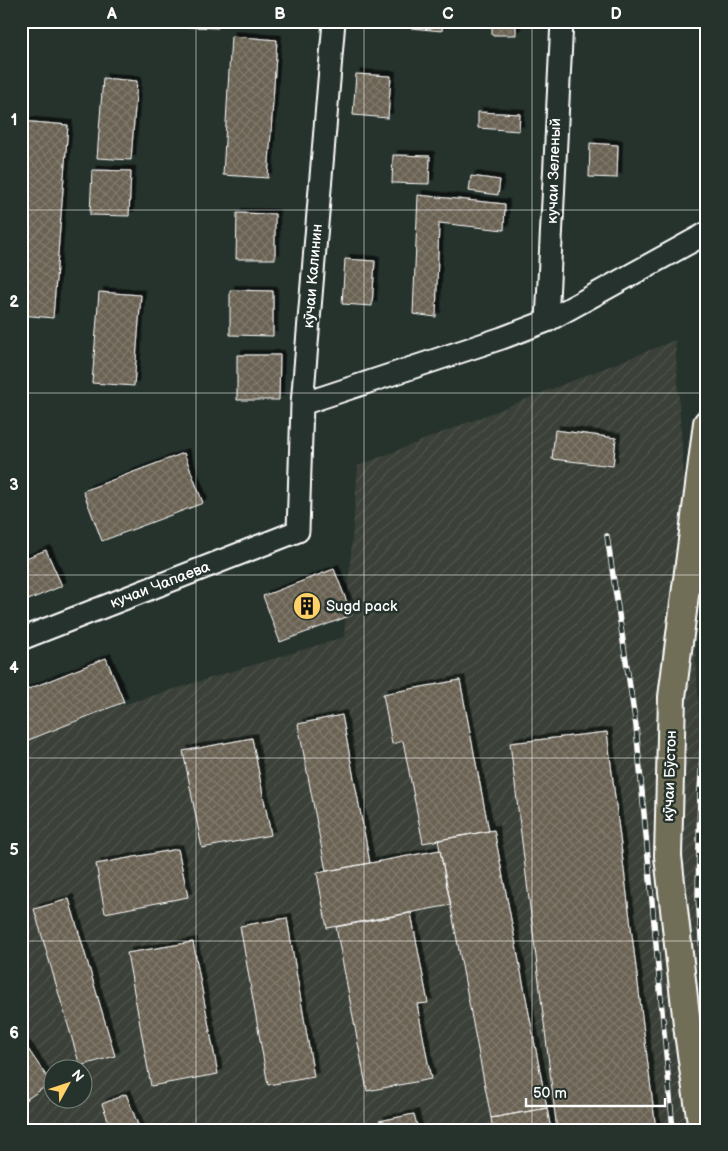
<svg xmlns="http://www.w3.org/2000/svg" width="728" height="1151" viewBox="0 0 728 1151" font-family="'Balsamiq Sans',sans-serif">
	<defs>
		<pattern id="industrial-furrows" width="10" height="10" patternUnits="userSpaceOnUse" patternTransform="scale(1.25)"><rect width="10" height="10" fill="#3a4138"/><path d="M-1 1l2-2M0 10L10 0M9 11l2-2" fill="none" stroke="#4e544c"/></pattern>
		<pattern id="building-cross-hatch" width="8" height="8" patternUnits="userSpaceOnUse" patternTransform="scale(1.25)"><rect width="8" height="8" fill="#6a6253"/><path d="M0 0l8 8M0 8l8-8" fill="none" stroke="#807a6d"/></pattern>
		<filter id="shadow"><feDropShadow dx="4.5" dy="-4.5" stdDeviation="0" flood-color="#0009"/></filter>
	</defs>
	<rect width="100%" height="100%" fill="#26332d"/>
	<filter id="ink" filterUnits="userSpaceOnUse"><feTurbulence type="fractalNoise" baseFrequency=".02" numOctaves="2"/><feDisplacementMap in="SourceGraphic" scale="10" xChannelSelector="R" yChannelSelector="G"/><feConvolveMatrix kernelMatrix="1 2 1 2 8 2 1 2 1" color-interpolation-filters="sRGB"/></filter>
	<g filter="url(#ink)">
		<path fill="url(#industrial-furrows)" fill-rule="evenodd" d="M 675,340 L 707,829 L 707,1130 L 21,1130 L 21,736 L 344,637 L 358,466 ZM 52,1068 L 82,1068 L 82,1098 L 52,1098 Z"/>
		<path fill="url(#building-cross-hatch)" stroke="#fff" filter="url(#shadow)" d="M 164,21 L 218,21 L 218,28 L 164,26 Z
			M 412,21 L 443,21 L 442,31 L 411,28 Z
			M 492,21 L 516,21 L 516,35 L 492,35 Z
			M 231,36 L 277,40 L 268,178 L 223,175 Z
			M 356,74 L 391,76 L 388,118 L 353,115 Z
			M 103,78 L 137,81 L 131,160 L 97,158 Z
			M 478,112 L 520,114 L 519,131 L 478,128 Z
			M 21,121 L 68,125 L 53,318 L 21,315 Z
			M 590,143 L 618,145 L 617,178 L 589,177 Z
			M 393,155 L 430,156 L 429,184 L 392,183 Z
			M 92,170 L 131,171 L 129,216 L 90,215 Z
			M 471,176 L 500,180 L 498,195 L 469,191 Z
			M 418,195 L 505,204 L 504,230 L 439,223 L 436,317 L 413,314 Z
			M 237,213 L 275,214 L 275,259 L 236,259 Z
			M 345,259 L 375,261 L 372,306 L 342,304 Z
			M 230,290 L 273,291 L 273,336 L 230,335 Z
			M 99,292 L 141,295 L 134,386 L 92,383 Z
			M 237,355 L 280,355 L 279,400 L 237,400 Z
			M 555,430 L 616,438 L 613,466 L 552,459 Z
			M 184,453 L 203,503 L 102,541 L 83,491 Z
			M 46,550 L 62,586 L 21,603 L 21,560 Z
			M 334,569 L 352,615 L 280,642 L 263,596 Z
			M 106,658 L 124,702 L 21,743 L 21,692 Z
			M 460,680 L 489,831 L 423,843 L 403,741 L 392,744 L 383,694 Z
			M 342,715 L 370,863 L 326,871 L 298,724 Z
			M 607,732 L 656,1130 L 557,1130 L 510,743 Z
			M 252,738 L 271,835 L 202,848 L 183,751 Z
			M 494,830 L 547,1108 L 491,1118 L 438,840 Z
			M 178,849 L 188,897 L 105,913 L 96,864 Z
			M 440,850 L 451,905 L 327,928 L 317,873 Z
			M 69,899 L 115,1056 L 80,1066 L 34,909 Z
			M 411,913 L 428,1003 L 417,1004 L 431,1079 L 367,1091 L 336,927 Z
			M 287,918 L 314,1077 L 268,1085 L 240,926 Z
			M 193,942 L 218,1074 L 151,1086 L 127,953 Z
			M 26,1046 L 51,1083 L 21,1103 L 21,1049 Z
			M 126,1094 L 140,1130 L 112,1130 L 102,1104 Z
			M 547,1108 L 551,1130 L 493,1130 L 491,1118 Z
			M 414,1114 L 418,1130 L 381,1130 L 379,1121 Z"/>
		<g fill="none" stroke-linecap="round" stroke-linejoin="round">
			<defs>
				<path id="minor" d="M 547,321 L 562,21
					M 302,404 L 502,338 L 547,321 L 707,233
					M 21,639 L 298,531 L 302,404 L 334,21"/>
				<path id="major" d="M 702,1130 L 688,1033 L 668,856 L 672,697 L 707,423"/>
			</defs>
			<use href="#minor" stroke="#fff" stroke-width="25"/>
			<use href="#major" stroke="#fff" stroke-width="30"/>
			<use href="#minor" stroke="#26332d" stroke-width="21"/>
			<use href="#major" stroke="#716e59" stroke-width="26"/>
			<defs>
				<path id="rail" d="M 607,536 L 636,726 L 673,1130
					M 707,678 L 700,790 L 698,897 L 707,1022"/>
			</defs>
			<use href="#rail" stroke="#fff" stroke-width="5.5"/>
			<use href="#rail" stroke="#26332d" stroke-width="4" stroke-dasharray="11" stroke-linecap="butt"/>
		</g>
	</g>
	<path fill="none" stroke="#fff" stroke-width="1" stroke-opacity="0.55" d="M 196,21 L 196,1130M 364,21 L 364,1130M 532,21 L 532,1130M 21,210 L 707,210M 21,393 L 707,393M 21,575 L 707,575M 21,758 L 707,758M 21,941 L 707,941"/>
	<defs>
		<symbol id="building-disc" viewBox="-11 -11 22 22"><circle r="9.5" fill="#ffd166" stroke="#26332d"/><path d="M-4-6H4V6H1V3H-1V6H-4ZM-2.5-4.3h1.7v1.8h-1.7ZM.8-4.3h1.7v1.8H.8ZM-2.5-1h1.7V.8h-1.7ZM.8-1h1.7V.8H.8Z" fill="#111"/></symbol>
	</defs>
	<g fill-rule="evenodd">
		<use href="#building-disc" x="291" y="590" width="32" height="32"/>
	</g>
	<g text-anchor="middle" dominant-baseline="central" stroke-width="5" stroke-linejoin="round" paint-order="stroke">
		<g font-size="15" fill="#fff" stroke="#26332d">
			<text transform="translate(554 171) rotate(-88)">кучаи Зеленый</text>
			<text transform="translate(313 276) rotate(-85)">кӯчаи Калинин</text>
			<text transform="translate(160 585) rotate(-21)">кучаи Чапаева</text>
			<text transform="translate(670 776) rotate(-88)">кӯчаи Бӯстон</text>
		</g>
		<g font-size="15" fill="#fff" stroke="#26332d" text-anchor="start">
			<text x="326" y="606">Sugd pack</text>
		</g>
	</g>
	<rect width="728" height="1151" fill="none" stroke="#26332d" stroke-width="55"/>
	<g transform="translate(68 1084) rotate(50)"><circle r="24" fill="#26332d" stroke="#7d8581"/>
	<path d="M0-4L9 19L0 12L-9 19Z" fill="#ffd166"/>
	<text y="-8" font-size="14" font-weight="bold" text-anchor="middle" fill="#ffffff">N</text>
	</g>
	<path d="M526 1098v8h139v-8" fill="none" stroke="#ffffff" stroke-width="2.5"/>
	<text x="533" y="1098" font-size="15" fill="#ffffff" stroke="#26332d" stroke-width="4" paint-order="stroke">50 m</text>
	<rect x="28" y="28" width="672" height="1096" fill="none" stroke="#fff" stroke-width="2"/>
	<g font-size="16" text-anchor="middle" font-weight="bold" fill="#fff">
		<text x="112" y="19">A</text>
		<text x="280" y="19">B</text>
		<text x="448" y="19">C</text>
		<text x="616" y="19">D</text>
		<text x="14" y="125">1</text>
		<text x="14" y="307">2</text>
		<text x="14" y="490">3</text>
		<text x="14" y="673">4</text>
		<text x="14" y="855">5</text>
		<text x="14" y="1038">6</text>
	</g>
</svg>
